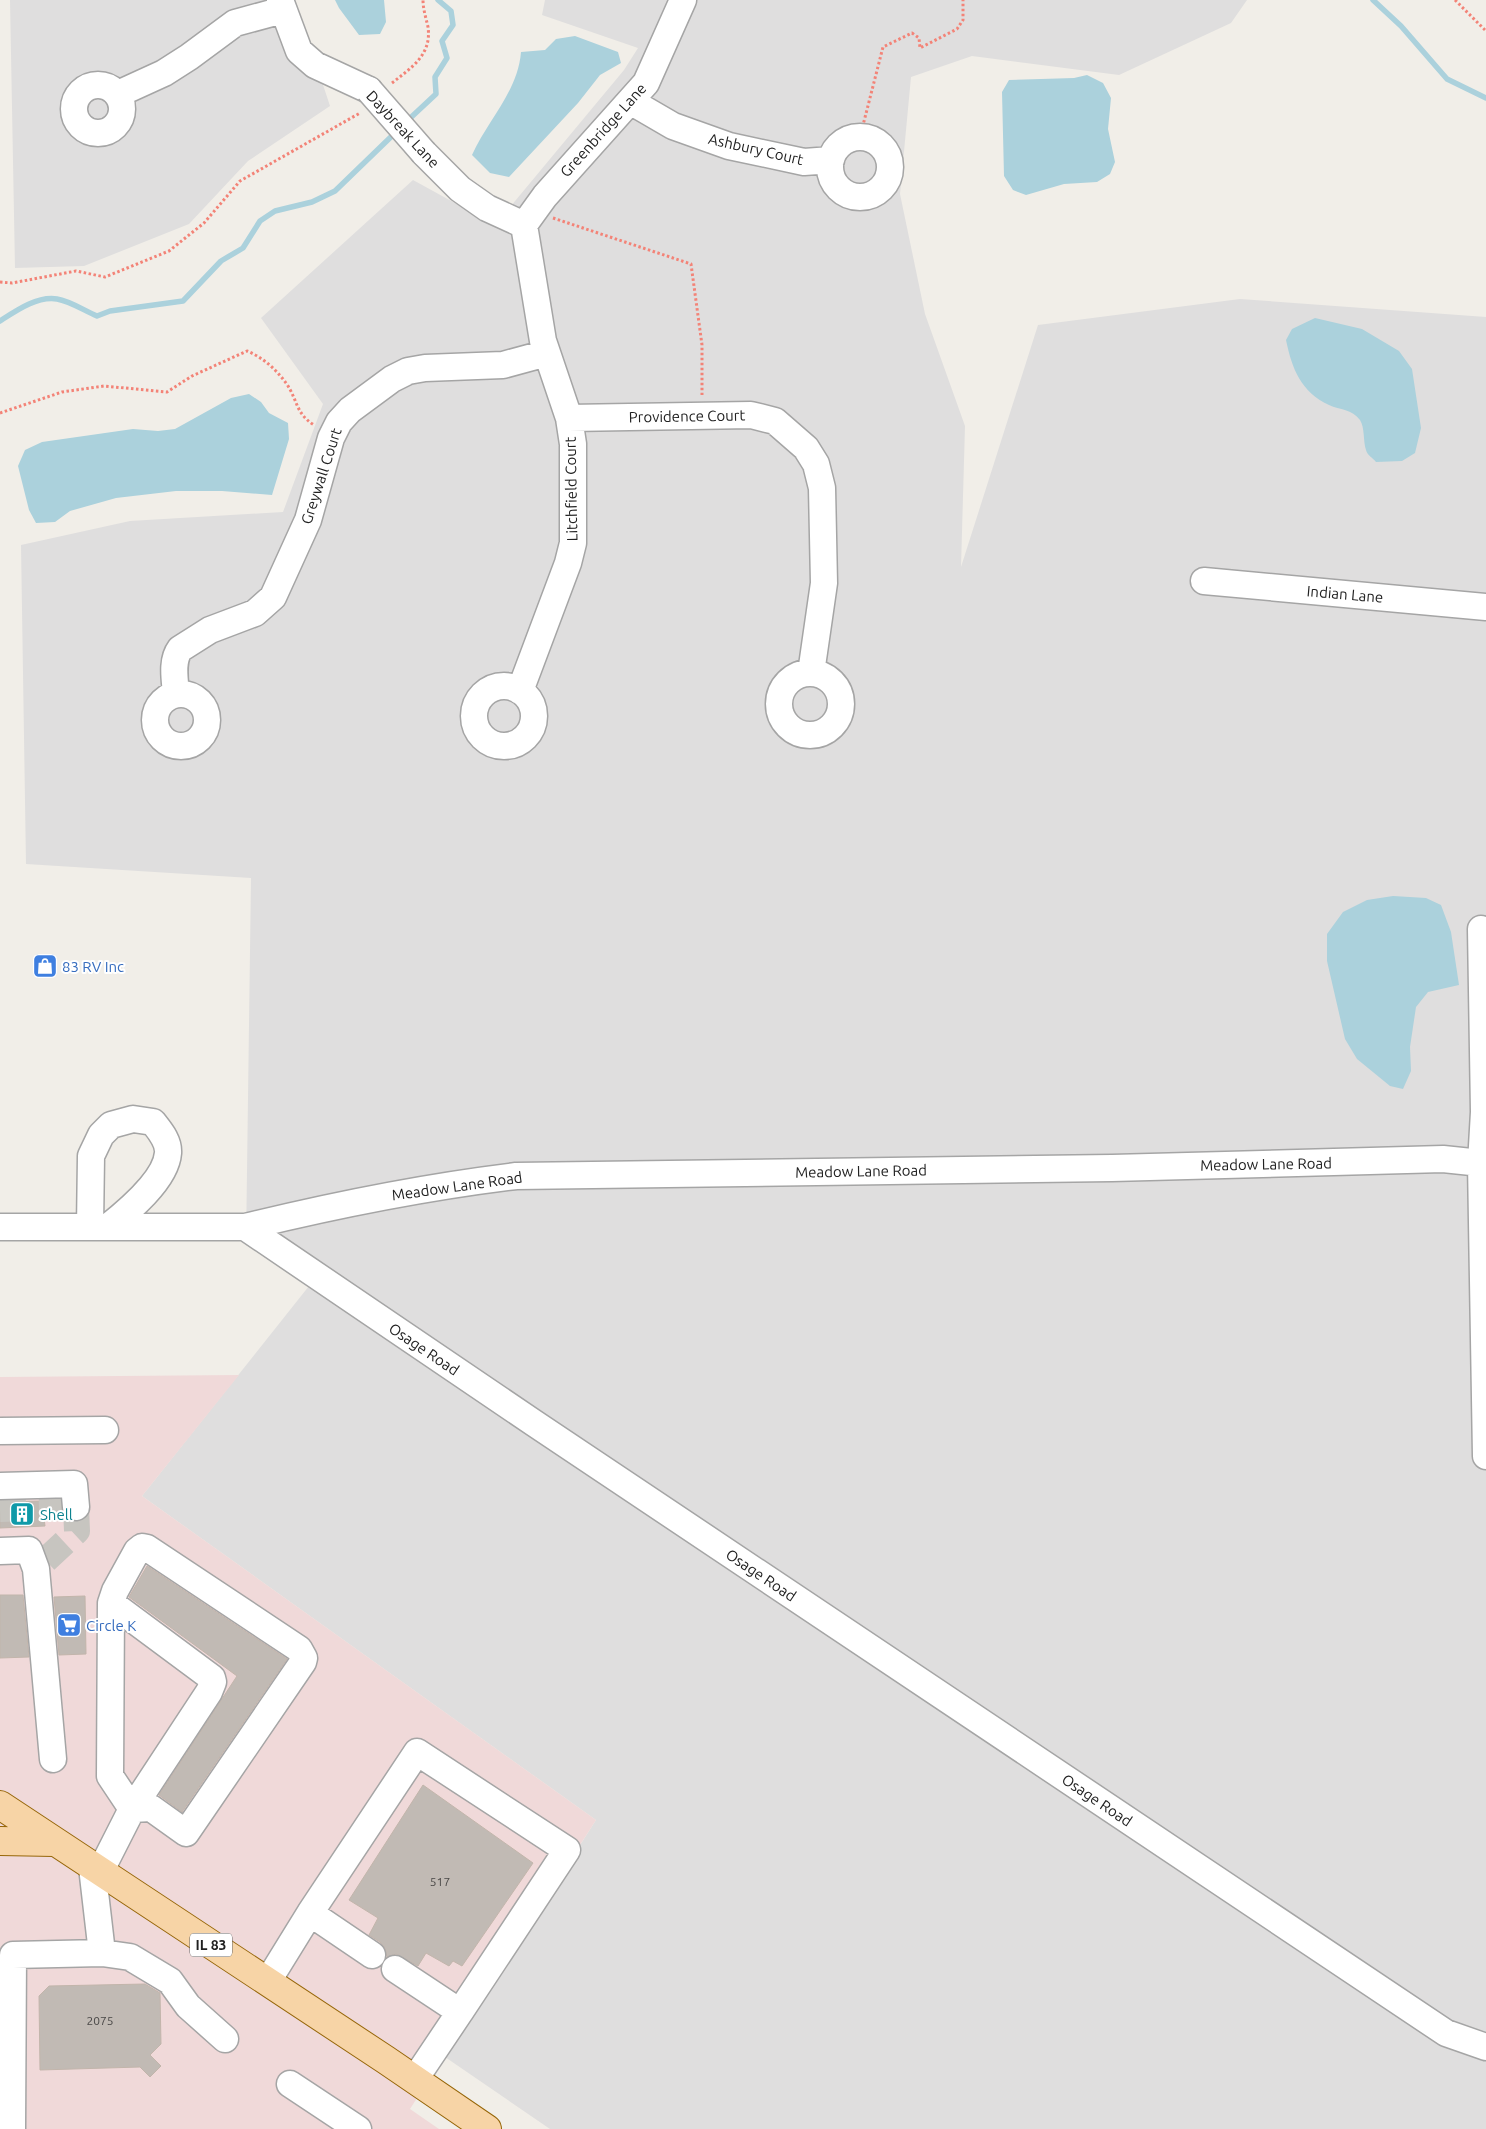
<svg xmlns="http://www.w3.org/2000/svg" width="1486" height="2129" viewBox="0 0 1486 2129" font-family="Ubuntu,sans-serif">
	<rect width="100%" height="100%" fill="#f1eee8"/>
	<path fill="#dfdede" d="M 10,0 L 295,0 L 330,106 L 248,161 L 189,224 L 84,266 L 15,268 Z
		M 545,0 L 1247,0 L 1231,23 L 1119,75 L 972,56 L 911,77 L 900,194 L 925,314 L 965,426 L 961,567 L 1038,325 L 1240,299 L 1486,317 L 1486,2129 L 550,2129 L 445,2057 L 596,1820 L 142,1496 L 309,1286 L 246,1245 L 251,878 L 26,864 L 21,545 L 130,521 L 283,512 L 323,404 L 261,318 L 413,180 L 495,225 L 624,70 L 638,48 L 542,15 Z"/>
	<path fill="#f0d9d9" d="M 239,1375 L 142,1496 L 596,1820 L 410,2109 L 439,2129 L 0,2129 L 0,1377 Z"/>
	<path fill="#abd1dc" d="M 335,0 L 384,0 L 386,22 L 380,34 L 359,35 L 339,8 Z
		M 575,36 L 618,52 L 621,63 L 600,75 L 578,103 L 509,177 L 490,173 L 472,155 C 488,120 518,91 521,52 L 545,50 L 556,39 Z
		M 1087,75 L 1103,83 L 1111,98 L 1108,129 L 1115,162 L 1110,174 L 1097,182 L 1064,184 L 1026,195 L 1013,190 L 1004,176 L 1002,92 L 1009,80 L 1074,78 Z
		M 1315,318 L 1362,329 L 1399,351 L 1412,369 L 1421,428 L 1415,453 L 1402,461 L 1376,462 C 1373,458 1367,455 1366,450 C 1363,441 1365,428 1360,420 C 1352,409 1340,410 1329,405 C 1301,392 1292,369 1286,340 L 1292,329 Z
		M 249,394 L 261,402 L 269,413 L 288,423 L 289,439 L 272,495 L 222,491 L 176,491 L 116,498 L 70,511 L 55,522 L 36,523 L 29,510 L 18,466 L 25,450 L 42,442 L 133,429 L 158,431 L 175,429 L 231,398 Z
		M 1393,896 L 1426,898 L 1441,905 L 1451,932 L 1459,985 L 1428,992 L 1416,1007 L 1410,1047 L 1411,1071 L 1403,1089 L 1390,1086 L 1357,1059 L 1345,1039 L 1327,961 L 1327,934 L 1343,912 L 1367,900 Z"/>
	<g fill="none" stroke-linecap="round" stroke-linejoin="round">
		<path stroke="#abd1dc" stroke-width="5.5" d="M 1373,0 L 1401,26 L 1447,79 L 1486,98
			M 406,122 L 436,94 L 435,77 L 447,58 L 442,41 L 453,25 L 451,11 L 438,0
			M 0,321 C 17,310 37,296 57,299 C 70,301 85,311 97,316 L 110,311 L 183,301 L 221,261 L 243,248 L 260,221 L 275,211 L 312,202 L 335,191 L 396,132"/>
	</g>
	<path fill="#c1bab4" stroke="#c2b5ab" d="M 42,1501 L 45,1526 L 0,1528 L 0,1502 Z
		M 147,1566 L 287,1659 L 182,1812 L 159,1795 L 237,1676 L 129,1597 Z
		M 0,1595 L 23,1595 L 29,1657 L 0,1658 Z
		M 85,1596 L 86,1654 L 59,1655 L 54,1597 Z
		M 423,1785 L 533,1863 L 462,1966 L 453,1961 L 449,1966 L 426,1953 L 418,1966 L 396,1954 L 387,1957 L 385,1948 L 380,1942 L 369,1935 L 378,1918 L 349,1900 Z
		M 145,1984 L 160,1993 L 161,2044 L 150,2055 L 161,2066 L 150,2077 L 140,2067 L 40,2070 L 39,1996 L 49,1986 Z"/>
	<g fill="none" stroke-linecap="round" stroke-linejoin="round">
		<path stroke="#c7c5c0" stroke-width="26" stroke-dasharray="26 13" stroke-linecap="butt" d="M 0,1509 L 76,1507 L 77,1531 L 36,1569"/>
		<defs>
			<path id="minor" d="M 280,0 L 299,51 L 315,65 L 369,90
				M74 109a24 24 0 1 1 48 0a24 24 0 1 1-48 0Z
				M 118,94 L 164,73 L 189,57 L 235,23 L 283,10
				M 630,101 L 673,126 L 729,146 L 804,162 L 831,160
				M830 167a30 30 0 1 1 60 0a30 30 0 1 1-60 0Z
				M 424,153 L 460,189 L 487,208 L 524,225
				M 524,225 L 545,196 L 646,83 L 683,0
				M 569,418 L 751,415 L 775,421 L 806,448 L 816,464 L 822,488 L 824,583 L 811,673
				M 1204,581 L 1486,607
				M779 704a31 31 0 1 1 62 0a31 31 0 1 1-62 0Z
				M474 716a30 30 0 1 1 60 0a30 30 0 1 1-60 0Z
				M 520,691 L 568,563 L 573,543 L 573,444 L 569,418 L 543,341 L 524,225
				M155 720a26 26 0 1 1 52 0a26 26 0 1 1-52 0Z
				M 176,694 C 175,680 171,661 180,649 L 210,630 L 255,613 L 273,597 L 308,520 L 331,438 L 339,422 L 350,410 L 392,379 L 408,371 L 425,368 L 503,365 L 547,353
				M 1481,929 L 1484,1112 L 1481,1163 L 1486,1456
				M 0,1227 L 245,1227 L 534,1423 L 1446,2033 L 1486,2047
				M 90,1227 L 91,1156 L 101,1135 L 111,1125 L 133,1119 L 153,1122 C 160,1131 169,1141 168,1153 C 166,1180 128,1211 108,1227
				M 245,1227 C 335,1205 425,1187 516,1176 L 1112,1168 L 1443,1159 L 1481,1163
				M 0,1431 L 105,1430
				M 0,1486 L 74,1484 L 76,1507
				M 0,1551 L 29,1550 L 36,1569 L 53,1759
				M 92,1867 L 102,1953
				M 100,1872 L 132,1809 L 151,1808 L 186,1833 L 303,1662 L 304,1658 L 299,1649 L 147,1548 L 142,1547 L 137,1551 L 115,1591 L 111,1603 L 110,1776 L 132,1809 L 209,1692 L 213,1682 L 212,1678 L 111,1603
				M 310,1913 L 417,1752 L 567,1850 L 460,2012
				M 395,1969 L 460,2012 L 415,2079
				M 268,1981 L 310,1913 L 372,1955
				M 290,2084 L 358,2129
				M 12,2129 L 13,1955 L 102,1953 L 130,1957 L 170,1981 L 188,2006 L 225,2039"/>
			<path id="major" d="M 0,1805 L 386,2060 L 487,2129
				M 0,1841 L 54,1842"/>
		</defs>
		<use href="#minor" stroke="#a5a5a5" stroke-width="29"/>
		<use href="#major" stroke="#966608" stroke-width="30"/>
		<path stroke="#f38377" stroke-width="3" stroke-dasharray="2.5 2.5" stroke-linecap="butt" d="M 1455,0 L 1486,31
			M 392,83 C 411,68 432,55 428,27 C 426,18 423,9 423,0
			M 860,137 L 883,47 L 912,33 L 919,38 L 920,48 L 957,29 L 963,20 L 963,0
			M 553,218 L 691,264 L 702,345 L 702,395
			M 0,282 L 12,283 L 76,271 L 105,277 L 169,251 L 204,223 L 240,181 L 360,113
			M 0,413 L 62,392 L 104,386 L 167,392 L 192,376 L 247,351 C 262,357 276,369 286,383 C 298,400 295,413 314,425"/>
		<use href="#minor" stroke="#fff" stroke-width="26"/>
		<use href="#major" stroke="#f7d4a6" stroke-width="28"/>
		<defs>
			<path id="minor-bridge" d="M 369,90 L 424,153"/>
		</defs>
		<use href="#minor-bridge" stroke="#a5a5a5" stroke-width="29" stroke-linecap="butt"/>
		<use href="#minor-bridge" stroke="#fff" stroke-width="26"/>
	</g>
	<defs>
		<symbol id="shop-square" viewBox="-11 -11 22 22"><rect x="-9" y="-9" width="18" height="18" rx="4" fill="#3f7fe0" stroke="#fff"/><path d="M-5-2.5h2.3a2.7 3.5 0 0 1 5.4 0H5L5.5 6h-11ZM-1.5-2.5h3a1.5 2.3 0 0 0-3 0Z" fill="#fff"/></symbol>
		<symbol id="building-square" viewBox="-11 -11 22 22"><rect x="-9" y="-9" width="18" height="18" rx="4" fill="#0f9aa8" stroke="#fff"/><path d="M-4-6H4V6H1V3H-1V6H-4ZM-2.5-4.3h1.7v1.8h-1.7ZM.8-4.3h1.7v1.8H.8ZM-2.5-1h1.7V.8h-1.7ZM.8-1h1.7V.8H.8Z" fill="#fff"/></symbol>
		<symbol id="supermarket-square" viewBox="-11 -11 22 22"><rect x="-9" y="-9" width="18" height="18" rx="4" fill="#3f7fe0" stroke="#fff"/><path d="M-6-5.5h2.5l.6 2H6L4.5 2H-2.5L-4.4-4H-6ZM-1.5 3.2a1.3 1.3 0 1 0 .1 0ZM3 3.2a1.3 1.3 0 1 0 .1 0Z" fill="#fff"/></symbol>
	</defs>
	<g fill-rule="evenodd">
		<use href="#shop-square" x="31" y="952" width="28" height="28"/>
		<use href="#building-square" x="8" y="1500" width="28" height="28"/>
		<use href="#supermarket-square" x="55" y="1611" width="28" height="28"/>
	</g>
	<g text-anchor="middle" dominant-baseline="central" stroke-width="4" stroke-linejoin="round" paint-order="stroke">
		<g font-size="12" fill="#494746">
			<text x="440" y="1881">517</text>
			<text x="100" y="2020">2075</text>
		</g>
		<rect fill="#fff" stroke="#646464" stroke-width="1" x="190" y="1933.5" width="42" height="23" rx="4"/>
		<g font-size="14" font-weight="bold" fill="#212121">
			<text x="211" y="1945">IL 83</text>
		</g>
		<g font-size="15" fill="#212121" stroke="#fff">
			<text transform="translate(403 129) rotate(47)">Daybreak Lane</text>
			<text transform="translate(603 130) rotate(-48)">Greenbridge Lane</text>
			<text transform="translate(756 149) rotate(13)">Ashbury Court</text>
			<text transform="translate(687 416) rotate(-1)">Providence Court</text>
			<text transform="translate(321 476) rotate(-72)">Greywall Court</text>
			<text transform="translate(571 489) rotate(-91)">Litchfield Court</text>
			<text transform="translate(1345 594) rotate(5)">Indian Lane</text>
			<text transform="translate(1266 1164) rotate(-1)">Meadow Lane Road</text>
			<text transform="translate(861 1171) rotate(-1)">Meadow Lane Road</text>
			<text transform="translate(457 1186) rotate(-8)">Meadow Lane Road</text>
			<text transform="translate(424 1349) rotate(34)">Osage Road</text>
			<text transform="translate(761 1575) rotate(34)">Osage Road</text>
			<text transform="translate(1097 1800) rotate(34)">Osage Road</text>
		</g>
		<g font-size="15" fill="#366cbe" stroke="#fff" text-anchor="start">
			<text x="62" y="966">83 RV Inc</text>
			<text x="86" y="1625">Circle K</text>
		</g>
		<g font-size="15" fill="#0d838f" stroke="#fff" text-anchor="start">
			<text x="40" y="1514">Shell</text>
		</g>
	</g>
</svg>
